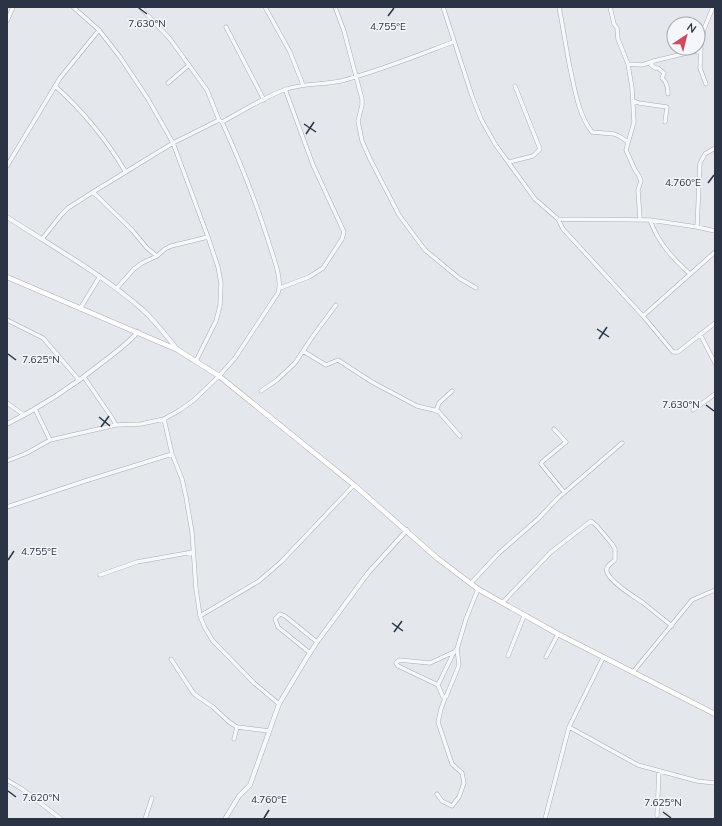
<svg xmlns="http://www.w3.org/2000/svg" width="722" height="826" viewBox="0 0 722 826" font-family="Mulish,sans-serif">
	<rect width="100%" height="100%" fill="#e4e7ec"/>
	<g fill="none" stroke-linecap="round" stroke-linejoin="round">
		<defs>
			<path id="minor" d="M 73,7 L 99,30 L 120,57 L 148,99 L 173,143 L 208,237 L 218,267 L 221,283 L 220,306 L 216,321 L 196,361
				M 265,7 L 290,52 L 303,85
				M 335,7 L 344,31 L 362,99 L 362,105 L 358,121 L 362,141 L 370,159 L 399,215 L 425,250 L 459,278 L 476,288
				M 443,7 L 472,96 L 481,119 L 495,144 L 535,199 L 558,219 L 650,220 L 697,227 L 715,231
				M 559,7 C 563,27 566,48 570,68 C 575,90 578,114 592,132 L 614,134 L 619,136 L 628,142
				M 610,7 L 614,24 L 617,28 L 618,39 L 628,64 L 632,88 L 634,122 L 626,150 L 635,170 L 639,176 L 641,181 L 638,190 L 640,219
				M 7,21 L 13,7
				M 226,27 L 264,100
				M 701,48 L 700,68 L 706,84
				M 653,61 L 651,65 L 655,68 L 658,68 L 664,73 L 662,78 C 667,82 668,89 668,94
				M 628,64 L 642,65 L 654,61 L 695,51 L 698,52 L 701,45 L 704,29 L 713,7
				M 168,83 L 189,65
				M 55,86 C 83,111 106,139 125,171
				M 634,101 L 639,103 L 667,107 L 665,122
				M 222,122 C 242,111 263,98 284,90 C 302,83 322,85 341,81 C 379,71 416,56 453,42
				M 509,162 L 533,156 L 540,149 L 515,86
				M 7,166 L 60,78 L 99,30
				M 93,192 L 132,230 L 147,248 L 157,256
				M 558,219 L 563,229 L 643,316 L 673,352 L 678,352 L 715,323
				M 650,220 C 658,242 672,258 690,274
				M 697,227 L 700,163 L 705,154 L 715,148
				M 42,239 L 61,215 L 68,208 L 93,192 L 173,143 L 219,120
				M 117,288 L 134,269 L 142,263 L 157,256 L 165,249 L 171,246 L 208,237
				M 280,288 L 309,277 L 323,268 L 342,239 L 344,232 L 313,165 L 285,89
				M 80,309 L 100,276
				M 643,316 L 715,252
				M 7,320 L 43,338 L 79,380
				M 700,334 L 715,363
				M 303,351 L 326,365 L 338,360 L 372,382 L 417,406 L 438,411 L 460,436
				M 84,377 L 112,418 L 116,425
				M 261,391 L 277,380 L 295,363 L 313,336 L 336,305
				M 7,403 L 24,415
				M 35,409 L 50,440
				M 693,410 L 715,394
				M 436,411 L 439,403 L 452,391
				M 164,419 L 172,454 L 182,479 L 186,497 L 192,532 L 196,589 L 200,616 L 205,628 L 213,641 L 254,683 L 279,704
				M 554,429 L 566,442 L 542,462 L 541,464 L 564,492
				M 7,461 L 27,453 L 50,440 L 116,425 L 141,424 L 164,419 L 180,410 L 194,400 L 219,376 L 235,358 L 278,293 C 283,279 272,254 268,240 C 255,199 240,161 222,122 L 219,120 L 207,90 L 170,39 L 140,7
				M 7,507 L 85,481 L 172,454
				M 100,575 L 137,562 L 193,552
				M 471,583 L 499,553 L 538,519 L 558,498 L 622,443
				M 502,603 L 551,552 L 591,521 L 597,526 L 612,544 L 615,549 L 615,560 C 612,563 605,566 607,572 C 610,582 633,596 642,602 C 652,610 662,618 672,626
				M 200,616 L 259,581 L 281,562 L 354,485
				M 457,649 L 454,652 L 430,663 L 399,660 L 396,663 L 398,666 L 438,685 L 443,697 L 446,697 L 459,665 L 457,649 L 466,619 L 478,589
				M 310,653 L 278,627 L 275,619 L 280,614 L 285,616 L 317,642
				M 508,656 L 524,616
				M 546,657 L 558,634
				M 171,659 L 194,694 L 213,707 L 229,722 L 237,727 L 269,731
				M 633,672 L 692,600 L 715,590
				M 438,685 L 454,652
				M 569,727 L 638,765 L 697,781 L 715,783
				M 234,739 L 237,727
				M 7,780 L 22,789 L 61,819
				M 437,794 L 442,801 L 452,806 L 459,797 L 464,783 L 462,773 L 452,764 L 438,722 L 441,709 L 445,698
				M 657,816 L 659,771
				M 145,819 L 152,798
				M 545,819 L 569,727 L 603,658"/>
			<path id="tertiary" d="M 7,217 C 53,247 102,274 143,310 C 156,322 167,337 178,350
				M 7,424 C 41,407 73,386 103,362 C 115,353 127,344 138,332
				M 225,819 L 239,796 L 250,785 L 279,704 L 306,659 L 317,642 L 368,573 L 407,530"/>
			<path id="secondary" d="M 7,277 L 178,350 L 219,376 L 354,485 L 437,558 L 478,589 L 558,634 L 715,714"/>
		</defs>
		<use href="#minor" stroke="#a9aeb7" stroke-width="4.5"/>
		<use href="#tertiary" stroke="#a9aeb7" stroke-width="5"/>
		<use href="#secondary" stroke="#a9aeb7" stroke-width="5.5"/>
		<use href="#minor" stroke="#f7f8fa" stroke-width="3.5"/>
		<use href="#tertiary" stroke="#f7f8fa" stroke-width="4"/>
		<use href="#secondary" stroke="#fff" stroke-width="4.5"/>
	</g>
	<path fill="none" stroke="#2b3445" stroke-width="1.5" d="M 139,8 L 147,14M 388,16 L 394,8M 304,124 L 316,132M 306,134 L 314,122M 708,183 L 714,175M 597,329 L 609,337M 599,339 L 607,327M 8,354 L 16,360M 706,405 L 714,411M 99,417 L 110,426M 101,427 L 109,416M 8,560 L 14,551M 392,623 L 403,631M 394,632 L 402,621M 8,791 L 16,797M 663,812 L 671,818M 264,818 L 269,810"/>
	<g font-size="10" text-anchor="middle" fill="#2b3445" stroke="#f4f6f9" stroke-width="3" stroke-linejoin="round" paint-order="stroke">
		<text x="147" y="27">7.630°N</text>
		<text x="388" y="30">4.755°E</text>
		<text x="683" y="186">4.760°E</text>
		<text x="41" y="363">7.625°N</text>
		<text x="681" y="408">7.630°N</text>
		<text x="39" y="555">4.755°E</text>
		<text x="41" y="801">7.620°N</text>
		<text x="269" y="803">4.760°E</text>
		<text x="663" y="806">7.625°N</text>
	</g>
	<rect width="722" height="826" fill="none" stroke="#2b3445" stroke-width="16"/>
	<g transform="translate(686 36) rotate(35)"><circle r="19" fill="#f4f6f9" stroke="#a4a8b1"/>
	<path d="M0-3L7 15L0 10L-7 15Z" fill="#d1495b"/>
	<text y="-6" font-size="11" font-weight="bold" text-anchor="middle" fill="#2b3445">N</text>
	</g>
</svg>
